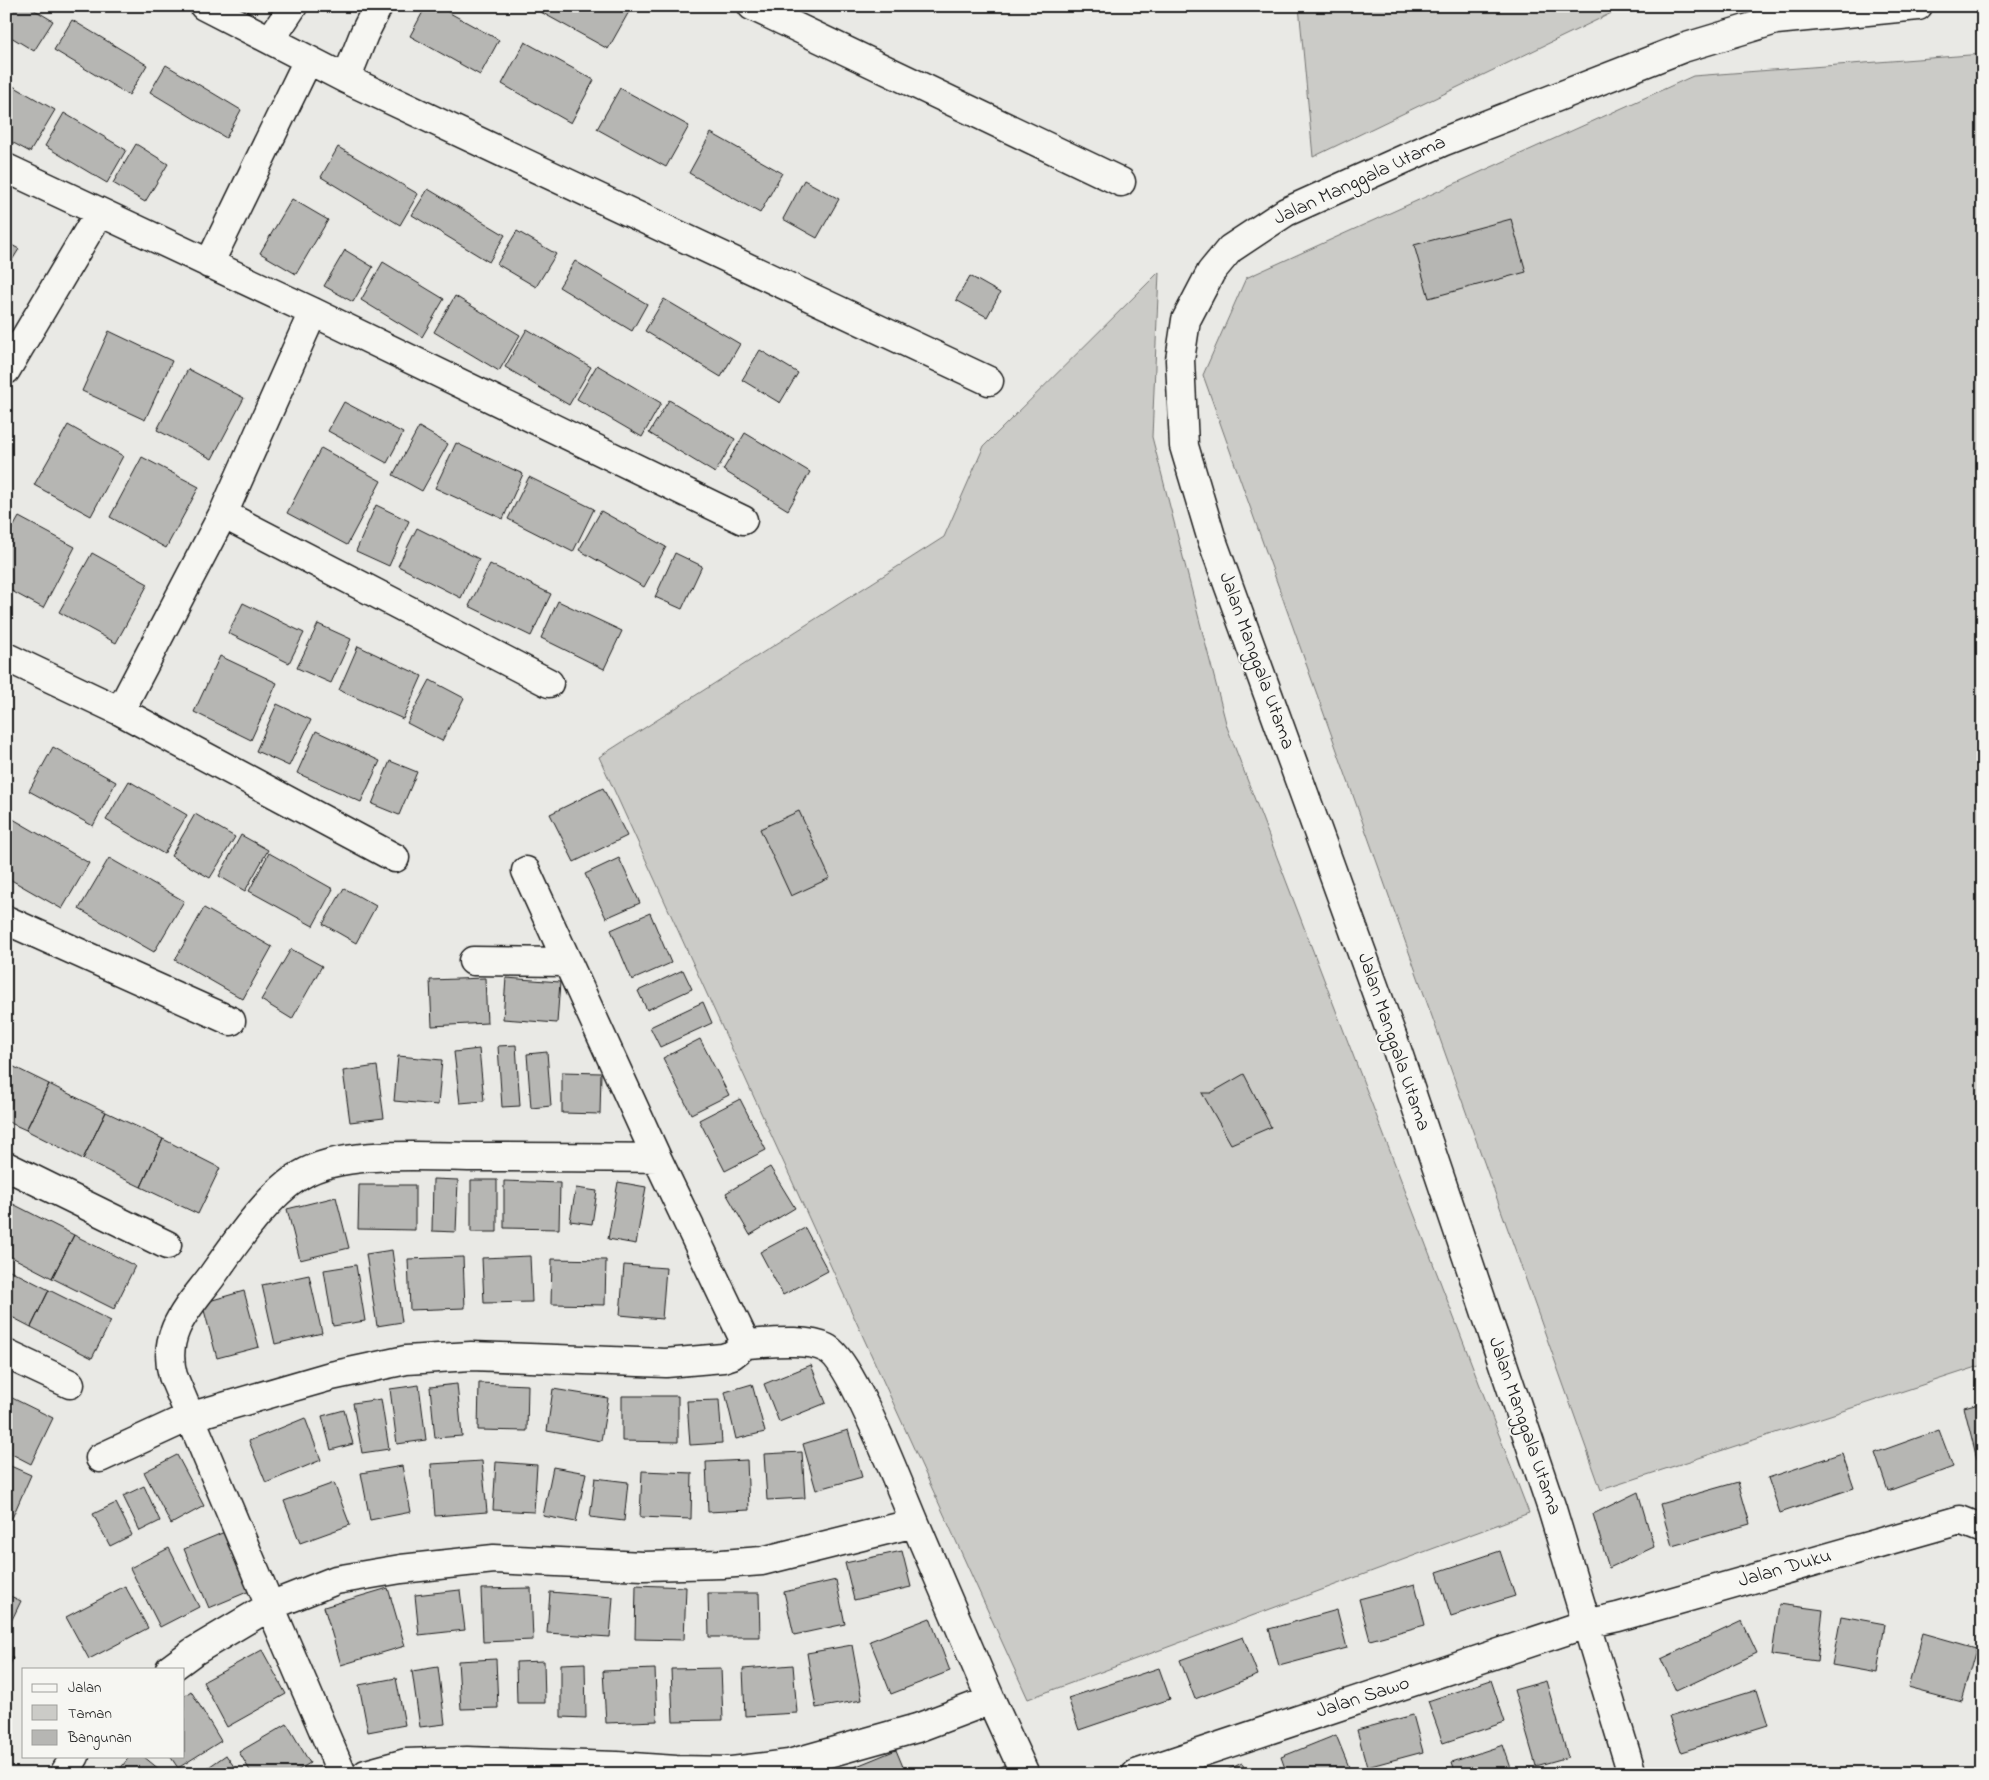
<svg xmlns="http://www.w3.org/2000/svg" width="1989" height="1780" viewBox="0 0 1989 1780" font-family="'Indie Flower',sans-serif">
	<rect width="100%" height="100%" fill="#e9e9e5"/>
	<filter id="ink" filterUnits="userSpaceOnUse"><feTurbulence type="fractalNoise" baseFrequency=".02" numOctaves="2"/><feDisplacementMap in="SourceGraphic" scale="10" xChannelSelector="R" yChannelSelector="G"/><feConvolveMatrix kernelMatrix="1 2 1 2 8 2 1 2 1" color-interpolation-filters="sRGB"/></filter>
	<g filter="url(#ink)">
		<path fill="#cbcbc7" stroke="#747472" d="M 1299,6 L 1626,6 L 1313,157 Z
			M 1983,54 L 1983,1365 L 1601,1490 L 1203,375 L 1246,278 L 1693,76 Z
			M 1159,272 L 1152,437 L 1227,727 L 1529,1513 L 1028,1699 L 599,757 L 944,537 L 984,446 Z"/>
		<path fill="#b6b6b3" stroke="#1c1c1c" d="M 6,6 L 28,6 L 53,21 L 34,51 L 6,34 Z
			M 426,6 L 437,6 L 499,40 L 480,75 L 410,36 Z
			M 541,6 L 628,6 L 631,8 L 608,49 L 539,11 Z
			M 72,20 L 147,65 L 129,95 L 54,50 Z
			M 525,42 L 594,80 L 571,123 L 502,84 Z
			M 166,65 L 241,110 L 226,138 L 150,92 Z
			M 6,82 L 55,110 L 30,152 L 6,139 Z
			M 620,88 L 689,126 L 666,167 L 597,129 Z
			M 64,113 L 126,150 L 107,183 L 45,146 Z
			M 711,133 L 782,173 L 760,213 L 689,173 Z
			M 136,144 L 168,164 L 145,202 L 113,183 Z
			M 338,147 L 418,194 L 400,225 L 321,177 Z
			M 804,180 L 839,199 L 817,238 L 783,219 Z
			M 428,189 L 505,235 L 489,262 L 412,215 Z
			M 292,199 L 328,220 L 296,274 L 260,253 Z
			M 1511,219 L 1526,272 L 1429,298 L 1414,245 Z
			M 517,231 L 556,254 L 536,287 L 497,264 Z
			M 6,242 L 19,249 L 6,270 Z
			M 345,250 L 373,267 L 353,302 L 324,286 Z
			M 575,261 L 647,304 L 632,331 L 559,287 Z
			M 383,262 L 444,299 L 422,337 L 361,300 Z
			M 970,276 L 1000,293 L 987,317 L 956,300 Z
			M 455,296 L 520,335 L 499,371 L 434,332 Z
			M 664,299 L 740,344 L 721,377 L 645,331 Z
			M 527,329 L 591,367 L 569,405 L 505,367 Z
			M 109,331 L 172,361 L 145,420 L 82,391 Z
			M 760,350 L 798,373 L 780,403 L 742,380 Z
			M 597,365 L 661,403 L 642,437 L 577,399 Z
			M 188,369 L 244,398 L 212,459 L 157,430 Z
			M 669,400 L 735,439 L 715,473 L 649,433 Z
			M 344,402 L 403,433 L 387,463 L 328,431 Z
			M 68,425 L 123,456 L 91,516 L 34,485 Z
			M 419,427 L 448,444 L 422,491 L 393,475 Z
			M 745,433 L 810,472 L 788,510 L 723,470 Z
			M 456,443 L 523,474 L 503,519 L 435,488 Z
			M 321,448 L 381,481 L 347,545 L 287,513 Z
			M 142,457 L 199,487 L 166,548 L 110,517 Z
			M 529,477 L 594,509 L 573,552 L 508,519 Z
			M 376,505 L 409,521 L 389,566 L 356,551 Z
			M 601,511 L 666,547 L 644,587 L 579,550 Z
			M 19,517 L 75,547 L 43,608 L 6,588 L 6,540 Z
			M 417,528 L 479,559 L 461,598 L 398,566 Z
			M 92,553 L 148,584 L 116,643 L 59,612 Z
			M 675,553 L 702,566 L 682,609 L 655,597 Z
			M 490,564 L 551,594 L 531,636 L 469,606 Z
			M 558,601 L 622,631 L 604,669 L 541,638 Z
			M 243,603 L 304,633 L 289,663 L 228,633 Z
			M 318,624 L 351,639 L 331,683 L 297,668 Z
			M 358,646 L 422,676 L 403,719 L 339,690 Z
			M 220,656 L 277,683 L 251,740 L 194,712 Z
			M 430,680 L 464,698 L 442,741 L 407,723 Z
			M 277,704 L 311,720 L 289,766 L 256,751 Z
			M 316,731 L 380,761 L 361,802 L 297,773 Z
			M 53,747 L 116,782 L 93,826 L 29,791 Z
			M 390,761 L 417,772 L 399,815 L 372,804 Z
			M 129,781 L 187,815 L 164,854 L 106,820 Z
			M 603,788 L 627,836 L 574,862 L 550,814 Z
			M 799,811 L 830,878 L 791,896 L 760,829 Z
			M 195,814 L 235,837 L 210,878 L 171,856 Z
			M 13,819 L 89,863 L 62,909 L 6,877 L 6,830 Z
			M 241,835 L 268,850 L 245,891 L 219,876 Z
			M 269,853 L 333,889 L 313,926 L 249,891 Z
			M 109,858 L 184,901 L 154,952 L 79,909 Z
			M 619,858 L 640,903 L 606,918 L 585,874 Z
			M 344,888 L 376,906 L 356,943 L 323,924 Z
			M 204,908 L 272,947 L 243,999 L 175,960 Z
			M 650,913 L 671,963 L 632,980 L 611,930 Z
			M 291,949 L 322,966 L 292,1019 L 261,1000 Z
			M 683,970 L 692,989 L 647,1010 L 638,991 Z
			M 485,978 L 487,1023 L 432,1026 L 430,980 Z
			M 506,978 L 560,982 L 557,1023 L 503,1019 Z
			M 703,1002 L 712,1023 L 660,1047 L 650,1027 Z
			M 700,1039 L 729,1095 L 691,1114 L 663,1058 Z
			M 516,1045 L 520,1106 L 502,1107 L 498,1046 Z
			M 479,1049 L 484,1101 L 460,1103 L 454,1052 Z
			M 547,1052 L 551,1106 L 531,1108 L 527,1054 Z
			M 398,1056 L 442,1060 L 438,1105 L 394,1101 Z
			M 6,1063 L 49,1084 L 26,1130 L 6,1121 Z
			M 377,1066 L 384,1118 L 350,1122 L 343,1071 Z
			M 562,1072 L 601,1073 L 600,1114 L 562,1113 Z
			M 1244,1074 L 1271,1127 L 1231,1144 L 1202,1093 L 1211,1093 Z
			M 49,1084 L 106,1112 L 83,1159 L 26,1130 Z
			M 740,1099 L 766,1150 L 725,1171 L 699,1120 Z
			M 106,1112 L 163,1139 L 141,1187 L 83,1159 Z
			M 163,1139 L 220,1168 L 198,1214 L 141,1187 Z
			M 770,1167 L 795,1208 L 750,1235 L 726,1193 Z
			M 433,1179 L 458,1180 L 456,1232 L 432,1231 Z
			M 471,1180 L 497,1180 L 497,1232 L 471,1232 Z
			M 504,1181 L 560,1183 L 559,1229 L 504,1228 Z
			M 618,1182 L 646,1187 L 636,1244 L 608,1239 Z
			M 359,1185 L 415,1185 L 415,1230 L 358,1229 Z
			M 576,1188 L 597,1191 L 592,1224 L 570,1221 Z
			M 336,1197 L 349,1248 L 300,1260 L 287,1209 Z
			M 13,1204 L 74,1235 L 52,1278 L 6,1254 L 6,1217 Z
			M 805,1228 L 828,1271 L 783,1295 L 760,1252 Z
			M 74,1235 L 135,1266 L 114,1309 L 52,1278 Z
			M 392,1250 L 402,1322 L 377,1326 L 366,1254 Z
			M 530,1256 L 532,1302 L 484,1303 L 482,1258 Z
			M 463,1257 L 465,1308 L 410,1310 L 408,1259 Z
			M 552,1259 L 606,1260 L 605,1305 L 551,1304 Z
			M 356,1265 L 365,1321 L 333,1326 L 324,1270 Z
			M 624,1265 L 666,1268 L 662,1319 L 620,1315 Z
			M 6,1268 L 49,1290 L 31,1327 L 6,1314 Z
			M 309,1275 L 322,1333 L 275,1344 L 262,1285 Z
			M 49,1290 L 111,1321 L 92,1358 L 31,1327 Z
			M 244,1291 L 259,1347 L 217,1358 L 202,1303 Z
			M 811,1365 L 826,1403 L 779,1422 L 764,1384 Z
			M 479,1383 L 528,1385 L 527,1431 L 478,1430 Z
			M 457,1384 L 462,1436 L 435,1438 L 430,1387 Z
			M 752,1384 L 765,1432 L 736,1439 L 725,1392 Z
			M 419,1385 L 426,1440 L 397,1444 L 390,1389 Z
			M 553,1389 L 608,1398 L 601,1441 L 547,1431 Z
			M 6,1395 L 53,1418 L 31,1464 L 6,1451 Z
			M 622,1396 L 678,1396 L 678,1442 L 622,1441 Z
			M 381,1399 L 389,1449 L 362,1453 L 353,1403 Z
			M 719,1400 L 722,1443 L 690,1445 L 687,1401 Z
			M 1983,1402 L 1983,1458 L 1977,1459 L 1964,1407 Z
			M 344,1410 L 353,1444 L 331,1450 L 322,1416 Z
			M 305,1418 L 321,1460 L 266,1483 L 249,1441 Z
			M 848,1430 L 862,1477 L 816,1490 L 803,1444 Z
			M 1939,1430 L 1953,1467 L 1888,1491 L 1875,1453 Z
			M 802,1452 L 805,1498 L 767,1500 L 764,1454 Z
			M 1842,1453 L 1854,1488 L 1780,1513 L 1768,1478 Z
			M 177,1455 L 204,1506 L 171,1524 L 144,1472 Z
			M 747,1460 L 749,1510 L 708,1512 L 706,1462 Z
			M 482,1461 L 487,1512 L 435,1516 L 431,1464 Z
			M 496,1462 L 537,1465 L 534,1512 L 493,1510 Z
			M 6,1464 L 31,1475 L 12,1518 L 6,1515 Z
			M 402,1466 L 411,1512 L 370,1520 L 361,1473 Z
			M 553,1467 L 586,1473 L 576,1522 L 543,1516 Z
			M 642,1471 L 692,1473 L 691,1519 L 640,1517 Z
			M 595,1478 L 628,1482 L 624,1521 L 590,1517 Z
			M 1738,1482 L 1750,1524 L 1672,1546 L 1660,1504 Z
			M 334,1483 L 350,1525 L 300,1543 L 284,1501 Z
			M 144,1486 L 160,1521 L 140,1531 L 123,1496 Z
			M 1638,1492 L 1654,1547 L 1609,1568 L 1593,1514 Z
			M 116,1503 L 132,1535 L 110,1546 L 93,1514 Z
			M 227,1531 L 252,1590 L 209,1608 L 184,1549 Z
			M 169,1548 L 199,1607 L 160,1627 L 130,1568 Z
			M 902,1551 L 911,1587 L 854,1600 L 845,1563 Z
			M 1500,1551 L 1515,1596 L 1451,1616 L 1437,1572 Z
			M 836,1580 L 845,1624 L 794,1635 L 784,1592 Z
			M 1415,1584 L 1425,1625 L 1370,1640 L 1359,1599 Z
			M 636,1585 L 686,1587 L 684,1640 L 635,1639 Z
			M 125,1586 L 148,1628 L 89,1659 L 66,1617 Z
			M 388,1588 L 405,1646 L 341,1665 L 324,1607 Z
			M 531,1588 L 533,1640 L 483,1642 L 481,1589 Z
			M 460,1590 L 465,1630 L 419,1635 L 415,1595 Z
			M 550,1592 L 613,1597 L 610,1637 L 547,1633 Z
			M 708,1593 L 759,1593 L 760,1637 L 709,1637 Z
			M 6,1594 L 21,1601 L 6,1632 Z
			M 1779,1604 L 1823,1610 L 1817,1661 L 1772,1655 Z
			M 1337,1610 L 1347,1648 L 1279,1666 L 1269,1629 Z
			M 1841,1616 L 1885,1624 L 1877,1673 L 1832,1665 Z
			M 930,1618 L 950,1671 L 891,1694 L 870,1641 Z
			M 1742,1621 L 1757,1653 L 1676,1691 L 1661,1659 Z
			M 1923,1633 L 1976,1648 L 1961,1702 L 1908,1688 Z
			M 1243,1637 L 1258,1675 L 1195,1699 L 1180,1660 Z
			M 852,1645 L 862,1700 L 816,1708 L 807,1653 Z
			M 262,1650 L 286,1694 L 227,1727 L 203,1682 Z
			M 6,1654 L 13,1658 L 6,1674 Z
			M 496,1659 L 498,1708 L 461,1709 L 458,1661 Z
			M 544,1661 L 545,1703 L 517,1703 L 516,1662 Z
			M 585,1663 L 586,1718 L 561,1717 L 561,1664 Z
			M 793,1665 L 797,1713 L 745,1716 L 743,1669 Z
			M 438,1667 L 445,1724 L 420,1727 L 412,1671 Z
			M 721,1668 L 723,1720 L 673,1721 L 671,1669 Z
			M 1159,1668 L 1170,1699 L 1079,1730 L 1068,1698 Z
			M 655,1669 L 657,1721 L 606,1723 L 603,1671 Z
			M 396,1678 L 405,1725 L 368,1732 L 359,1685 Z
			M 1491,1680 L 1505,1722 L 1443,1743 L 1428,1701 Z
			M 1546,1681 L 1568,1757 L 1536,1766 L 1514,1690 Z
			M 1757,1690 L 1768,1725 L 1681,1752 L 1669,1717 Z
			M 191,1691 L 221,1741 L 178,1768 L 170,1756 L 184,1756 L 184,1696 Z
			M 1413,1715 L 1423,1752 L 1367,1767 L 1357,1730 Z
			M 287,1724 L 310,1763 L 292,1774 L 252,1774 L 239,1752 Z
			M 1336,1735 L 1351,1772 L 1347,1774 L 1287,1774 L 1281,1757 Z
			M 1503,1745 L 1513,1774 L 1456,1774 L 1452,1762 Z
			M 896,1750 L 906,1774 L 848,1774 L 847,1770 Z
			M 226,1755 L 239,1774 L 200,1774 L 200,1773 Z
			M 130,1756 L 143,1756 L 160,1770 L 157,1774 L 116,1774 Z
			M 1242,1763 L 1247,1774 L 1219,1774 Z
			M 1004,1765 L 1009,1774 L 987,1774 Z"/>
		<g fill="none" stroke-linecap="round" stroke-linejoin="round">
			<defs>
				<path id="minor" d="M 204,6 L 346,79 L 989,381
					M 752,6 L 1121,182
					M 271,39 L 293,6
					M 346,79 L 364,34 L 378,6
					M 6,168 L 313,312 L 743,520
					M 209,264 L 308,60
					M 6,370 L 99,213
					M 223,514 L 549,683
					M 6,657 L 120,711 L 395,858
					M 120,711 L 223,514 L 313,312
					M 6,920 L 231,1021
					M 473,961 L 567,962
					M 6,1166 L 167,1245
					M 6,1354 L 70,1384
					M 100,1458 L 189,1417 L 331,1376 L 406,1360 L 471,1356 L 666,1363 L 723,1358 L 732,1355 L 746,1344 L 657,1158 L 526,871
					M 170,1669 L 193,1652 L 270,1606 L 173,1376 C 161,1333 188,1308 212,1276 C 234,1245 268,1194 301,1175 C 343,1149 430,1157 480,1157 C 539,1157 598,1157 657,1158
					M 991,1700 L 1025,1774
					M 64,1774 L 75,1756
					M 342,1774 L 270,1606 L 336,1580 L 401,1569 L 494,1559 L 643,1566 L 722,1564 L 762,1561 L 915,1523 C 901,1491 852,1360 826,1348 C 807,1338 767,1343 746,1344
					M 366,1774 L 406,1763 L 467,1761 L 617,1766 L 676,1770 L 732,1771 L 789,1764 L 917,1728 L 991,1700 L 915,1523
					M 1136,1774 L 1586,1624 L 1618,1617 L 1960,1520 L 1983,1529
					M 1632,1774 L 1552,1509 L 1395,1044 L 1212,540 L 1184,446 L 1180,360 L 1186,320 L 1211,272 L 1230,249 L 1286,212 L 1442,142 L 1683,48 L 1776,20 L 1918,6"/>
			</defs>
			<use href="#minor" stroke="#1c1c1c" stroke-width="31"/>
			<use href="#minor" stroke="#f6f6f2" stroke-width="28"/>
		</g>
	</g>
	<g text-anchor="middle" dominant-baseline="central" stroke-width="4" stroke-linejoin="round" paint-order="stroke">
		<g font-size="20" fill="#1c1c1c" stroke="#f6f6f2">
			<text transform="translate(1360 181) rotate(-25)">Jalan Manggala Utama</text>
			<text transform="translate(1256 661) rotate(70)">Jalan Manggala Utama</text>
			<text transform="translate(1393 1042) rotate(71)">Jalan Manggala Utama</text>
			<text transform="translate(1524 1426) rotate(71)">Jalan Manggala Utama</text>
			<text transform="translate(1785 1569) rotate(-16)">Jalan Duku</text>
			<text transform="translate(1363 1698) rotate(-18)">Jalan Sawo</text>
		</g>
	</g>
	<rect width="1989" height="1780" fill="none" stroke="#f6f6f2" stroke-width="25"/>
	<rect x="12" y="12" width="1964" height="1755" fill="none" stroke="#1c1c1c" stroke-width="2" filter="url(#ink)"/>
	<rect x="22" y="1668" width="162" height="90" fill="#f6f6f2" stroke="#9f9f9c"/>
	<rect x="32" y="1684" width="25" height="8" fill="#f6f6f2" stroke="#9f9f9c"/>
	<text x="68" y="1692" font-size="15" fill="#1c1c1c">Jalan</text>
	<rect x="32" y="1705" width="25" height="15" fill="#cbcbc7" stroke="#9f9f9c"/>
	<text x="68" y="1718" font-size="15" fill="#1c1c1c">Taman</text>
	<rect x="32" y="1730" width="25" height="15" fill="#b6b6b3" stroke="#9f9f9c"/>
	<text x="68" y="1742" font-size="15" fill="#1c1c1c">Bangunan</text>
</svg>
